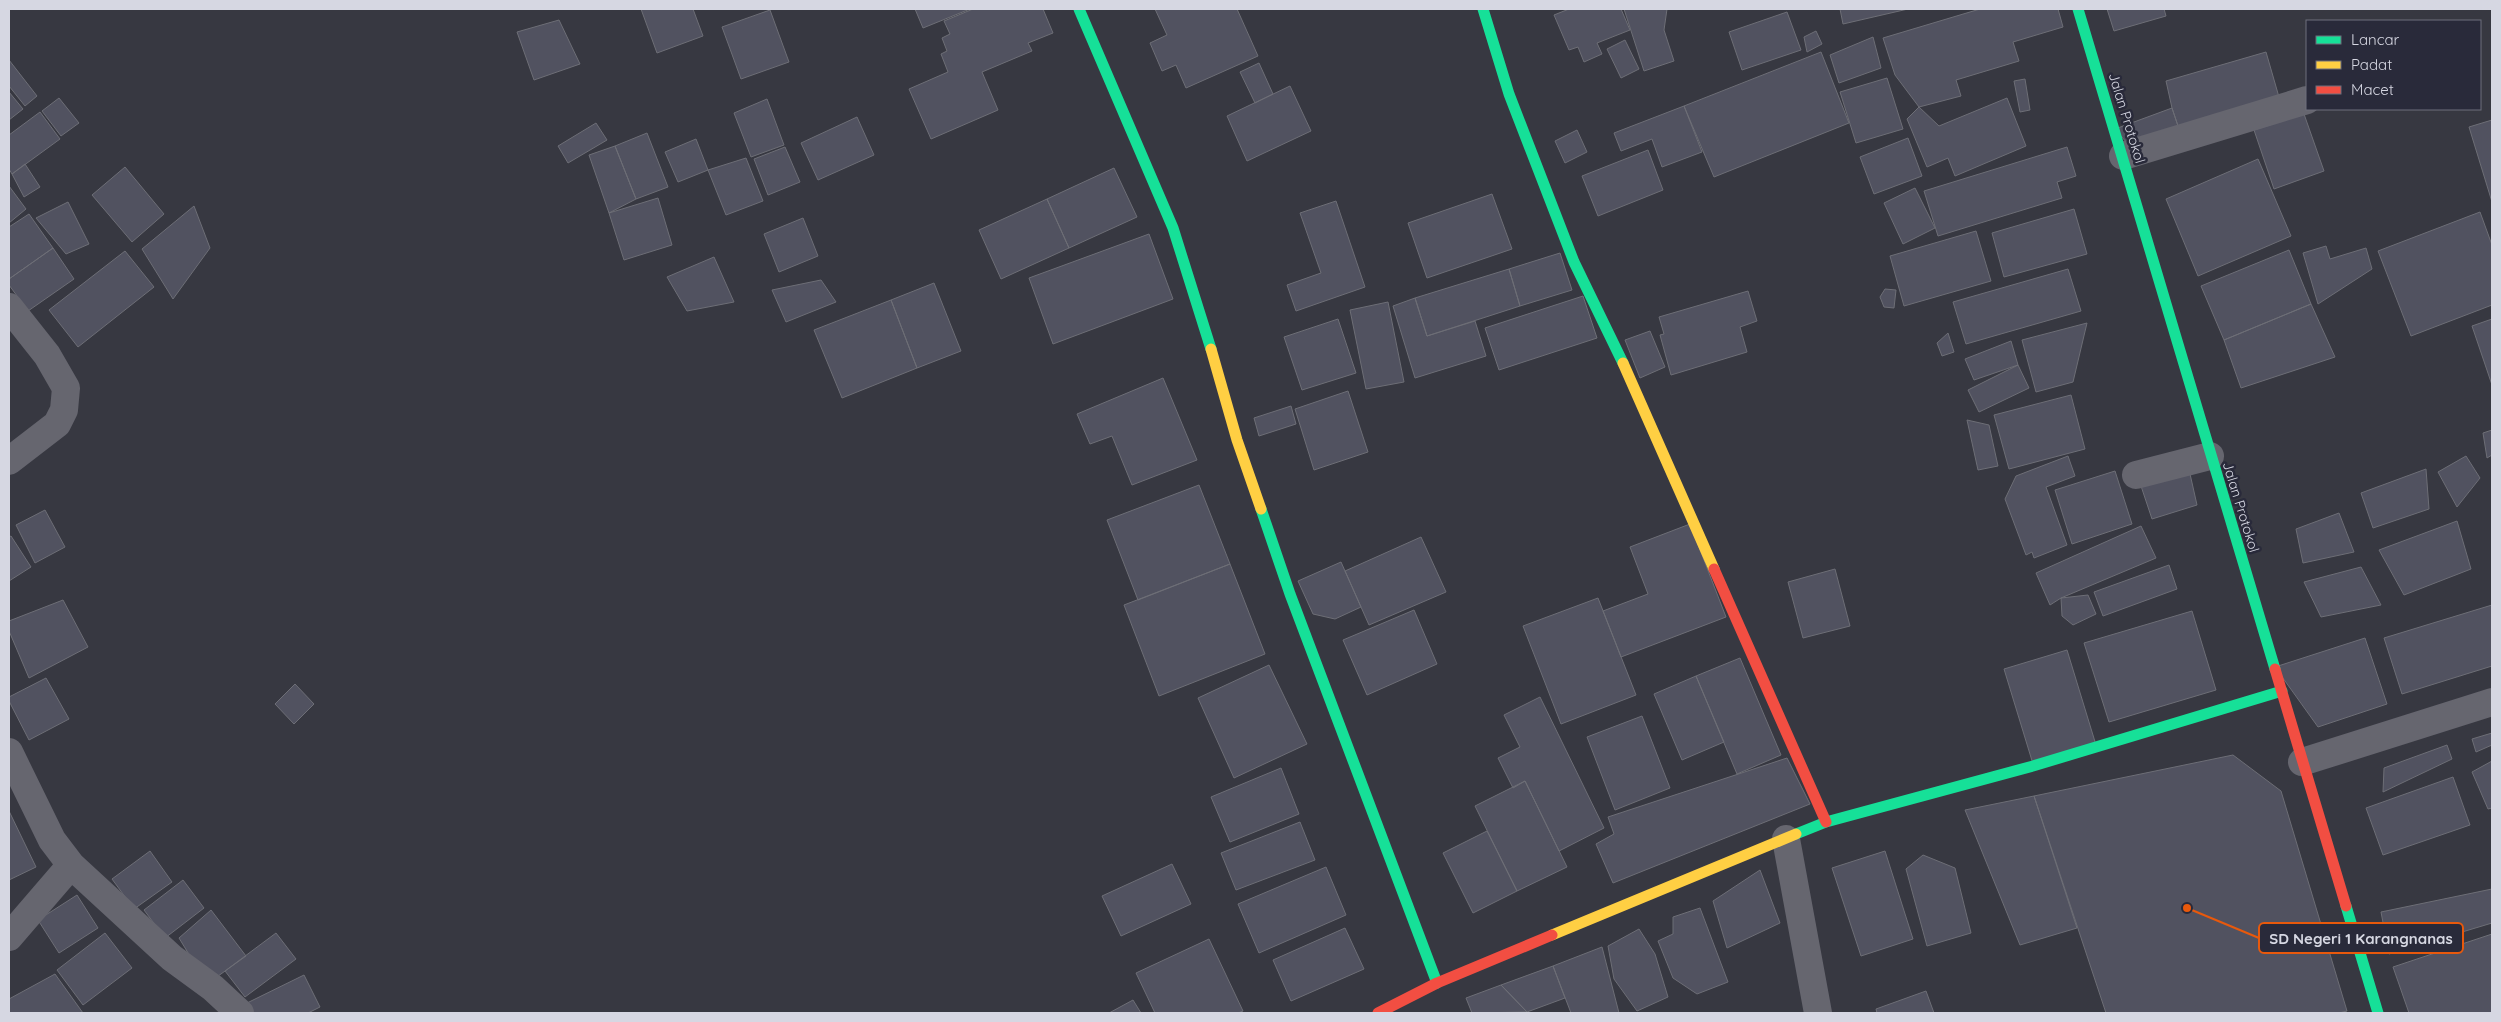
<svg xmlns="http://www.w3.org/2000/svg" width="2501" height="1022" viewBox="0 0 2501 1022" font-family="Quicksand,sans-serif">
	<rect width="100%" height="100%" fill="#373841"/>
	<path fill="#515260" stroke="#6d6e76" d="M 641,9 L 693,9 L 703,36 L 657,53 Z
		M 915,9 L 970,9 L 923,28 Z
		M 973,9 L 1043,9 L 1053,33 L 1028,43 L 1032,51 L 982,72 L 998,110 L 931,139 L 909,89 L 948,72 L 941,54 L 947,51 L 942,38 L 950,34 L 944,21 Z
		M 1155,9 L 1237,9 L 1258,56 L 1186,88 L 1176,65 L 1162,71 L 1150,43 L 1167,35 Z
		M 1569,9 L 1621,9 L 1630,30 L 1597,43 L 1602,54 L 1584,62 L 1578,47 L 1569,50 L 1554,15 Z
		M 1624,9 L 1667,9 L 1664,30 L 1674,61 L 1644,71 Z
		M 1840,9 L 1908,9 L 1843,24 Z
		M 1980,9 L 2058,9 L 2063,27 L 2013,42 L 2019,61 L 1956,80 L 1961,96 L 1919,107 L 1895,75 L 1883,38 Z
		M 2107,9 L 2164,9 L 2166,16 L 2114,31 Z
		M 770,10 L 789,62 L 741,79 L 722,27 Z
		M 1787,12 L 1801,50 L 1742,70 L 1729,32 Z
		M 559,20 L 580,64 L 534,80 L 517,32 Z
		M 1816,31 L 1822,44 L 1807,52 L 1804,37 Z
		M 1873,37 L 1881,68 L 1839,83 L 1830,55 Z
		M 1625,40 L 1639,69 L 1621,78 L 1607,49 Z
		M 1821,52 L 1849,123 L 1714,177 L 1684,106 Z
		M 2266,52 L 2281,104 L 2180,132 L 2172,108 L 2166,81 Z
		M 9,60 L 37,96 L 25,106 L 9,86 Z
		M 1259,63 L 1273,94 L 1255,103 L 1240,72 Z
		M 1887,78 L 1903,129 L 1856,143 L 1840,92 Z
		M 2025,79 L 2030,110 L 2020,112 L 2014,81 Z
		M 1290,86 L 1311,131 L 1247,161 L 1227,116 Z
		M 9,92 L 23,109 L 9,120 Z
		M 59,98 L 79,123 L 61,136 L 42,111 Z
		M 2007,98 L 2026,146 L 1955,176 L 1948,158 L 1927,167 L 1907,119 L 1919,107 L 1939,126 Z
		M 767,99 L 784,145 L 751,157 L 734,113 Z
		M 1684,106 L 1702,152 L 1662,167 L 1652,139 L 1621,151 L 1614,133 Z
		M 2172,108 L 2180,132 L 2133,150 L 2115,129 Z
		M 40,112 L 60,139 L 12,174 L 9,169 L 9,135 Z
		M 2304,114 L 2324,171 L 2274,189 L 2254,130 Z
		M 857,117 L 874,155 L 818,180 L 801,143 Z
		M 2492,120 L 2492,202 L 2469,127 Z
		M 596,123 L 607,140 L 568,163 L 558,146 Z
		M 1577,130 L 1587,152 L 1565,163 L 1555,141 Z
		M 647,133 L 668,187 L 636,199 L 615,146 Z
		M 1908,138 L 1922,176 L 1874,194 L 1860,157 Z
		M 696,139 L 708,170 L 678,182 L 665,152 Z
		M 615,146 L 636,199 L 609,213 L 589,155 Z
		M 785,147 L 800,182 L 768,195 L 754,159 Z
		M 2067,147 L 2076,176 L 2057,182 L 2062,198 L 1938,236 L 1924,191 Z
		M 1648,150 L 1663,190 L 1598,216 L 1582,176 Z
		M 746,158 L 763,201 L 726,215 L 708,170 Z
		M 2258,159 L 2291,236 L 2198,276 L 2166,199 Z
		M 25,164 L 40,187 L 24,197 L 12,174 Z
		M 125,167 L 164,214 L 132,242 L 92,195 Z
		M 1114,168 L 1137,217 L 1069,248 L 1047,199 Z
		M 9,186 L 26,209 L 9,223 Z
		M 1915,188 L 1935,228 L 1903,244 L 1884,203 Z
		M 1492,194 L 1512,249 L 1427,278 L 1408,223 Z
		M 658,198 L 672,245 L 624,260 L 609,213 Z
		M 1047,199 L 1069,248 L 1001,279 L 979,230 Z
		M 1336,201 L 1365,287 L 1296,311 L 1287,285 L 1321,273 L 1300,213 Z
		M 68,202 L 89,244 L 66,254 L 36,218 Z
		M 194,206 L 210,248 L 173,299 L 142,249 Z
		M 2074,209 L 2087,254 L 2004,277 L 1992,233 Z
		M 2480,212 L 2492,245 L 2492,305 L 2411,336 L 2378,251 Z
		M 29,214 L 53,248 L 9,279 L 9,227 Z
		M 803,218 L 818,256 L 779,272 L 764,234 Z
		M 1976,231 L 1991,281 L 1904,306 L 1890,256 Z
		M 1149,234 L 1173,299 L 1053,344 L 1029,278 Z
		M 2326,246 L 2330,259 L 2366,248 L 2372,269 L 2318,304 L 2303,253 Z
		M 53,248 L 74,279 L 28,311 L 9,285 L 9,279 Z
		M 2289,250 L 2311,304 L 2224,340 L 2201,286 Z
		M 125,251 L 154,287 L 78,347 L 49,310 Z
		M 1560,253 L 1572,290 L 1520,306 L 1509,269 Z
		M 714,257 L 734,302 L 687,311 L 667,277 Z
		M 1509,269 L 1520,306 L 1427,336 L 1415,298 Z
		M 2068,269 L 2081,311 L 1966,344 L 1953,302 Z
		M 821,280 L 836,302 L 786,322 L 772,290 Z
		M 934,283 L 961,351 L 917,368 L 891,300 Z
		M 1885,289 L 1896,290 L 1894,308 L 1884,307 L 1880,297 Z
		M 1748,291 L 1757,321 L 1740,327 L 1747,352 L 1671,375 L 1660,335 L 1664,334 L 1659,317 Z
		M 1583,296 L 1597,338 L 1499,370 L 1485,328 Z
		M 1415,298 L 1427,336 L 1475,321 L 1486,356 L 1415,378 L 1393,306 Z
		M 891,300 L 917,368 L 842,398 L 814,330 Z
		M 1388,302 L 1404,382 L 1366,389 L 1350,310 Z
		M 2311,304 L 2335,357 L 2241,388 L 2224,340 Z
		M 1338,319 L 1356,373 L 1302,390 L 1284,337 Z
		M 2492,319 L 2492,385 L 2472,326 Z
		M 2087,323 L 2073,382 L 2036,392 L 2022,340 Z
		M 1650,331 L 1665,367 L 1640,378 L 1625,340 Z
		M 1948,333 L 1954,352 L 1942,356 L 1937,343 Z
		M 2011,341 L 2018,365 L 1974,380 L 1965,359 Z
		M 2018,365 L 2029,388 L 1979,412 L 1968,390 Z
		M 1163,378 L 1197,460 L 1132,485 L 1112,436 L 1090,444 L 1077,414 Z
		M 1348,391 L 1368,452 L 1314,470 L 1295,409 Z
		M 2071,395 L 2085,449 L 2009,469 L 1994,415 Z
		M 1291,406 L 1296,424 L 1259,436 L 1254,418 Z
		M 1967,420 L 1989,425 L 1998,466 L 1978,470 Z
		M 2492,430 L 2492,455 L 2487,458 L 2483,433 Z
		M 2068,456 L 2075,476 L 2046,487 L 2067,545 L 2034,558 L 2032,552 L 2026,555 L 2005,499 L 2016,476 Z
		M 2466,456 L 2480,478 L 2457,507 L 2438,472 Z
		M 2188,465 L 2197,505 L 2152,519 L 2139,480 Z
		M 2426,469 L 2429,509 L 2373,528 L 2361,493 Z
		M 2115,471 L 2132,524 L 2072,544 L 2055,490 Z
		M 1199,485 L 1230,564 L 1138,600 L 1107,520 Z
		M 45,510 L 65,547 L 35,563 L 16,525 Z
		M 2339,513 L 2354,552 L 2303,563 L 2296,529 Z
		M 2457,521 L 2471,569 L 2404,595 L 2379,550 Z
		M 1690,524 L 1726,617 L 1621,657 L 1603,611 L 1648,594 L 1630,547 Z
		M 2141,526 L 2156,558 L 2061,598 L 2050,605 L 2036,573 Z
		M 11,536 L 31,567 L 9,581 L 9,537 Z
		M 1421,537 L 1446,592 L 1369,625 L 1345,571 Z
		M 1341,562 L 1361,607 L 1335,619 L 1313,614 L 1298,581 Z
		M 1230,564 L 1265,654 L 1159,696 L 1124,605 Z
		M 2169,565 L 2177,589 L 2103,616 L 2094,592 Z
		M 2361,567 L 2381,605 L 2321,617 L 2304,582 Z
		M 1835,569 L 1850,626 L 1803,638 L 1788,582 Z
		M 2088,595 L 2096,614 L 2073,625 L 2062,616 L 2061,598 Z
		M 1598,598 L 1636,695 L 1561,724 L 1523,626 Z
		M 63,600 L 88,647 L 29,678 L 9,631 L 9,621 Z
		M 2492,605 L 2492,666 L 2402,694 L 2384,638 Z
		M 1414,610 L 1437,664 L 1367,695 L 1343,640 Z
		M 2192,611 L 2216,690 L 2109,722 L 2084,643 Z
		M 2365,638 L 2387,704 L 2318,727 L 2275,667 Z
		M 2067,650 L 2096,745 L 2033,764 L 2004,669 Z
		M 1740,658 L 1781,755 L 1737,774 L 1696,676 Z
		M 1269,665 L 1307,744 L 1234,778 L 1198,698 Z
		M 1696,676 L 1724,742 L 1682,760 L 1654,694 Z
		M 46,678 L 69,719 L 29,740 L 9,701 L 9,697 Z
		M 295,684 L 314,704 L 294,724 L 275,704 Z
		M 1540,697 L 1604,828 L 1559,851 L 1525,781 L 1513,788 L 1498,758 L 1520,747 L 1504,715 Z
		M 1642,716 L 1670,788 L 1615,810 L 1587,737 Z
		M 2492,733 L 2492,745 L 2476,752 L 2472,739 Z
		M 2447,745 L 2452,759 L 2383,792 L 2384,768 Z
		M 2233,755 L 2281,791 L 2347,1011 L 2339,1013 L 2106,1013 L 2034,796 Z
		M 1787,758 L 1810,804 L 1613,883 L 1596,844 L 1614,834 L 1608,817 Z
		M 2492,761 L 2492,808 L 2488,809 L 2472,772 Z
		M 1281,768 L 1299,814 L 1230,842 L 1211,797 Z
		M 2453,777 L 2470,825 L 2383,855 L 2366,808 Z
		M 1525,781 L 1567,867 L 1517,891 L 1475,806 Z
		M 2034,796 L 2077,928 L 2020,945 L 1965,810 Z
		M 9,811 L 36,867 L 9,880 Z
		M 1300,822 L 1315,860 L 1236,890 L 1221,853 Z
		M 1487,831 L 1517,891 L 1473,913 L 1443,853 Z
		M 150,851 L 172,882 L 134,909 L 112,879 Z
		M 1885,851 L 1913,939 L 1861,956 L 1832,868 Z
		M 1923,855 L 1955,868 L 1971,933 L 1927,946 L 1906,869 Z
		M 1172,864 L 1191,904 L 1121,936 L 1102,896 Z
		M 1326,867 L 1346,915 L 1259,953 L 1238,904 Z
		M 1760,870 L 1780,923 L 1727,948 L 1713,901 Z
		M 183,880 L 204,908 L 165,938 L 144,910 Z
		M 2492,889 L 2492,923 L 2389,954 L 2381,912 Z
		M 77,895 L 98,928 L 59,953 L 38,920 Z
		M 1700,908 L 1728,982 L 1697,994 L 1673,978 L 1658,941 L 1673,934 L 1673,917 Z
		M 211,910 L 246,956 L 207,984 L 179,938 Z
		M 1345,928 L 1364,969 L 1291,1001 L 1273,960 Z
		M 1639,929 L 1655,954 L 1668,997 L 1637,1011 L 1614,979 L 1608,946 Z
		M 105,933 L 132,968 L 83,1005 L 57,970 Z
		M 276,933 L 296,959 L 245,997 L 225,971 Z
		M 2492,934 L 2492,1013 L 2409,1013 L 2393,967 Z
		M 1209,939 L 1243,1011 L 1238,1013 L 1155,1013 L 1136,973 Z
		M 1602,947 L 1619,1013 L 1571,1013 L 1553,966 Z
		M 1553,966 L 1565,998 L 1527,1012 L 1501,985 Z
		M 55,974 L 83,1013 L 9,1013 L 9,999 Z
		M 304,975 L 320,1007 L 308,1013 L 250,1013 L 245,1004 Z
		M 1501,985 L 1527,1012 L 1472,1013 L 1466,998 Z
		M 1926,991 L 1934,1013 L 1877,1013 L 1876,1009 Z
		M 1133,1000 L 1141,1013 L 1109,1013 Z"/>
	<g fill="none" stroke-linecap="round" stroke-linejoin="round">
		<path stroke="#66666f" stroke-width="28" d="M 2123,156 L 2307,100
			M 9,307 L 47,355 L 66,388 L 64,410 L 57,424 L 9,461
			M 2136,475 L 2210,456
			M 9,752 L 52,840 L 71,865 L 172,958 L 213,988 L 240,1013
			M 2302,762 L 2492,702
			M 1786,839 L 1818,1013
			M 9,937 L 71,865"/>
		<path stroke="#16e098" stroke-width="11" d="M 1079,9 L 1173,228 L 1211,349
			M 1483,9 L 1509,94 L 1574,262 L 1623,363
			M 2078,9 L 2275,669
			M 1261,509 L 1290,594 L 1437,983
			M 1796,834 L 1826,822 L 2033,766 L 2282,691
			M 2346,906 L 2378,1013"/>
		<path stroke="#ffcf43" stroke-width="11" d="M 1211,349 L 1237,440 L 1261,509
			M 1623,363 L 1714,569
			M 1552,935 L 1796,834"/>
		<path stroke="#f24e42" stroke-width="11" d="M 1714,569 L 1826,822
			M 2275,669 L 2346,906
			M 1378,1013 L 1437,983 L 1552,935"/>
	</g>
	<g text-anchor="middle" dominant-baseline="central" stroke-width="5" stroke-linejoin="round" paint-order="stroke">
		<g font-size="14" fill="#d6d7e2" stroke="#292a3a">
			<text transform="translate(2127 118) rotate(73)">Jalan Protokol</text>
			<text transform="translate(2241 507) rotate(73)">Jalan Protokol</text>
		</g>
	</g>
	<path fill="none" stroke="#e8590c" stroke-width="2" d="M2187 908L2259 938"/>
	<circle fill="#e8590c" stroke="#292a3a" stroke-width="2" cx="2187" cy="908" r="5"/>
	<rect fill="#292a3a" stroke="#e8590c" stroke-width="2" x="2259" y="923" width="204" height="30" rx="5"/>
	<g font-size="15" text-anchor="middle" font-weight="bold" fill="#d6d7e2">
		<text x="2361" y="944">SD Negeri 1 Karangnanas</text>
	</g>
	<rect width="2501" height="1022" fill="none" stroke="#d6d7e2" stroke-width="20"/>
	<rect x="2306" y="20" width="175" height="90" fill="#292a3a" stroke="#6e6f7d"/>
	<rect x="2316" y="36" width="25" height="8" fill="#16e098" stroke="#6e6f7d"/>
	<text x="2351" y="45" font-size="15" fill="#d6d7e2">Lancar</text>
	<rect x="2316" y="61" width="25" height="8" fill="#ffcf43" stroke="#6e6f7d"/>
	<text x="2351" y="70" font-size="15" fill="#d6d7e2">Padat</text>
	<rect x="2316" y="86" width="25" height="8" fill="#f24e42" stroke="#6e6f7d"/>
	<text x="2351" y="95" font-size="15" fill="#d6d7e2">Macet</text>
</svg>
